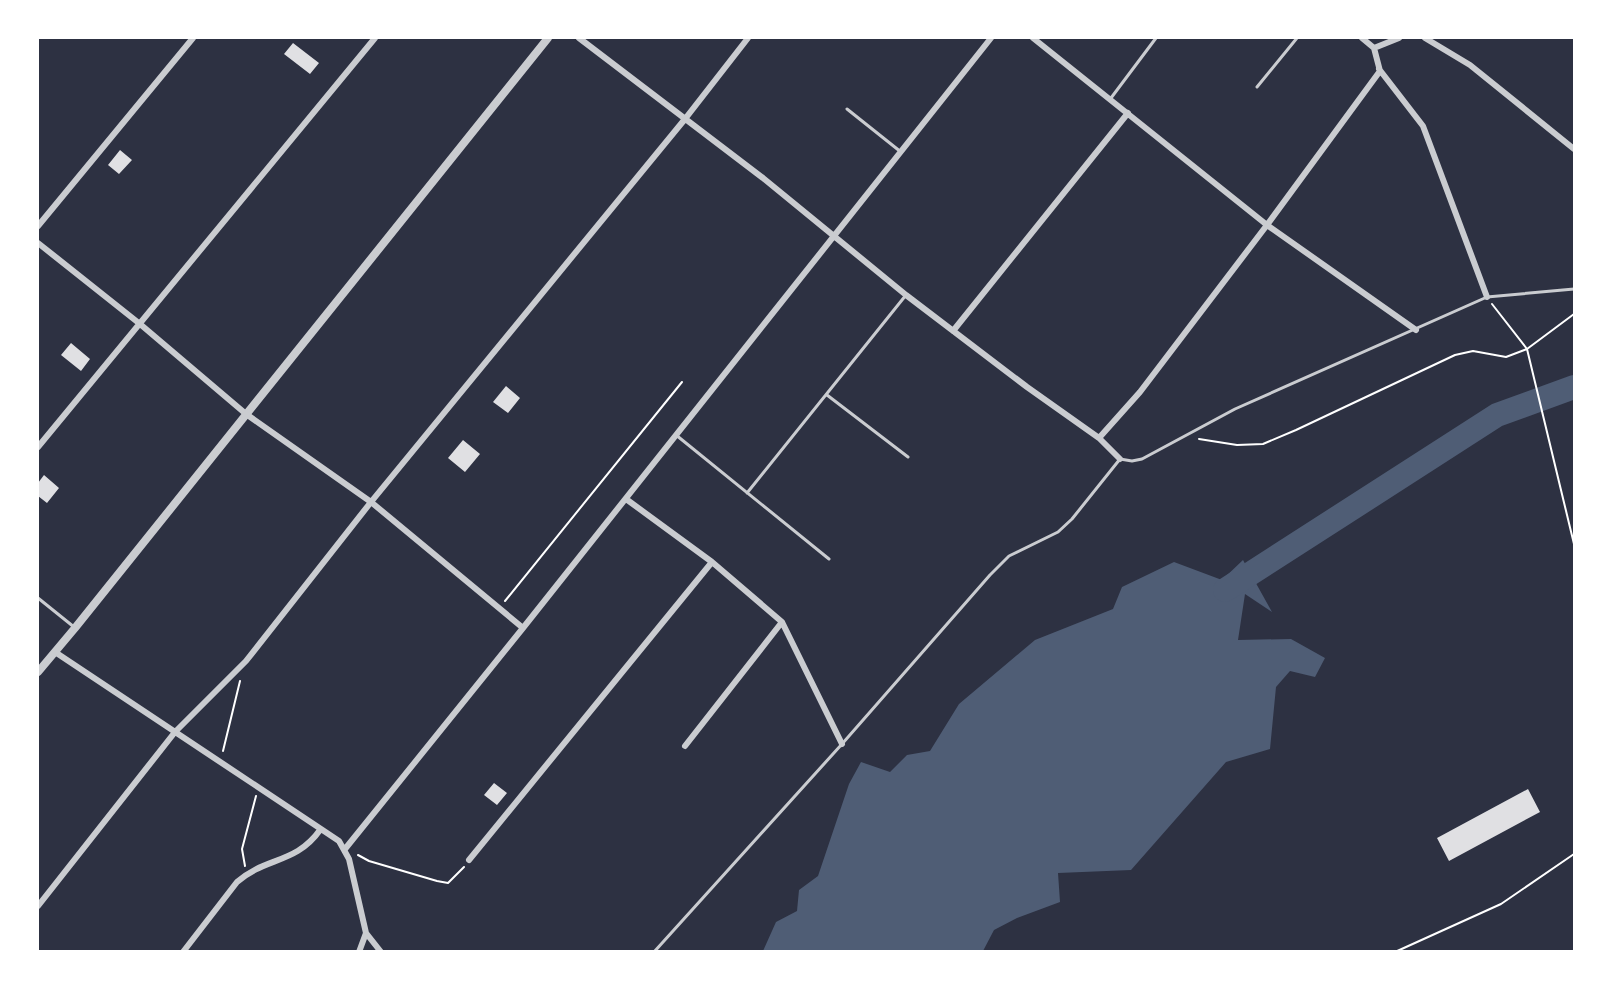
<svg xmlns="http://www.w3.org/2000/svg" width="1612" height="989" viewBox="0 0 1612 989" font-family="Literata,serif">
	<rect width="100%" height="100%" fill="#2d3142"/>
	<path fill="#4f5d75" d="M 1243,560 L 1272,612 L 1245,594 L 1238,640 L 1291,639 L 1325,658 L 1315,677 L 1290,671 L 1276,687 L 1270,749 L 1226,762 L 1131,870 L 1058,873 L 1060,902 L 1017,918 L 994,930 L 983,951 L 763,951 L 776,922 L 797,911 L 799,890 L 818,876 L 849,784 L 861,762 L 890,772 L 907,755 L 930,751 L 959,704 L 1035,640 L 1113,609 L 1122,587 L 1174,562 L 1222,580 Z"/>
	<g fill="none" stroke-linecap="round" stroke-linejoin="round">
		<path stroke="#4f5d75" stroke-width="24" d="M 1225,590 L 1497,415 L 1574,387"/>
	</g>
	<path fill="#e0e0e3" d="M 293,43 L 319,63 L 310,74 L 284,54 Z
		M 120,150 L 132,160 L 119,174 L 108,165 Z
		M 71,343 L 90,359 L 81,371 L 61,355 Z
		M 506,386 L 520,398 L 508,413 L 493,402 Z
		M 463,440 L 480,454 L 465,472 L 448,458 Z
		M 44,475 L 59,488 L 47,503 L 38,496 L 38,483 Z
		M 494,783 L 507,793 L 497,805 L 484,795 Z
		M 1528,789 L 1540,812 L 1449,861 L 1437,838 Z"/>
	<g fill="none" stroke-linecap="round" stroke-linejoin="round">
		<path stroke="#fff" stroke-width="2" d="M 1492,304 L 1527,349 L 1574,544
			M 1199,439 L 1237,445 L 1263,444 L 1296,430 L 1455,355 L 1473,351 L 1506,357 L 1527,349 L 1574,314
			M 505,601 L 682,382
			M 223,751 L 240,681
			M 358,855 L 369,861 L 437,881 L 448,883 L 464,867
			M 245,866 L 242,849 L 256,796
			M 1395,952 L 1501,904 L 1574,854"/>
		<path stroke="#caccd0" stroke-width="3" d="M 1257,87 L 1297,38
			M 1111,98 L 1156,38
			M 847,109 L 901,152
			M 827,395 L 908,457
			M 676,435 L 829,559
			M 747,493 L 906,295
			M 38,598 L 74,627
			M 654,952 L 842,744 L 990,575 L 1009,556 L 1058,532 L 1072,519 L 1120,459 L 1132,461 L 1142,459 L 1235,409 L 1487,297 L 1574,289"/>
		<path stroke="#caccd0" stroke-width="6" d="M 579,38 L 763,178 L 906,295 L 1027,387 L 1099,438 L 1120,459
			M 1033,38 L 1267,225 L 1416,330
			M 1362,38 L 1374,48
			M 1425,38 L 1470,65 L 1574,149
			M 1379,69 L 1423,126 L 1487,297
			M 38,226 L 193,38
			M 38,243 L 140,324 L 246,414 L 371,502 L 523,628
			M 953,331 L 1128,113
			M 1099,438 L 1140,392 L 1267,225 L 1380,71 L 1374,48 L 1399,38
			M 38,447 L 375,38
			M 626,499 L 712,562 L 782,622 L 842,744
			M 55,652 L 339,841 L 349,859 L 366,933 L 381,952
			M 685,746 L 782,622
			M 345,849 L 523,628 L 991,38
			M 469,860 L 712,562
			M 38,906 L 175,732 L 246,661 L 371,502 L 685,119 L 748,38
			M 183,952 L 237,882 C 265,857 296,864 320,830
			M 359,952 L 366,933"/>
		<path stroke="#caccd0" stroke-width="8" d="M 38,672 L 75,628 L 548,38"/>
	</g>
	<rect width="1612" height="989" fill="none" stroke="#ffffff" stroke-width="78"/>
</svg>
